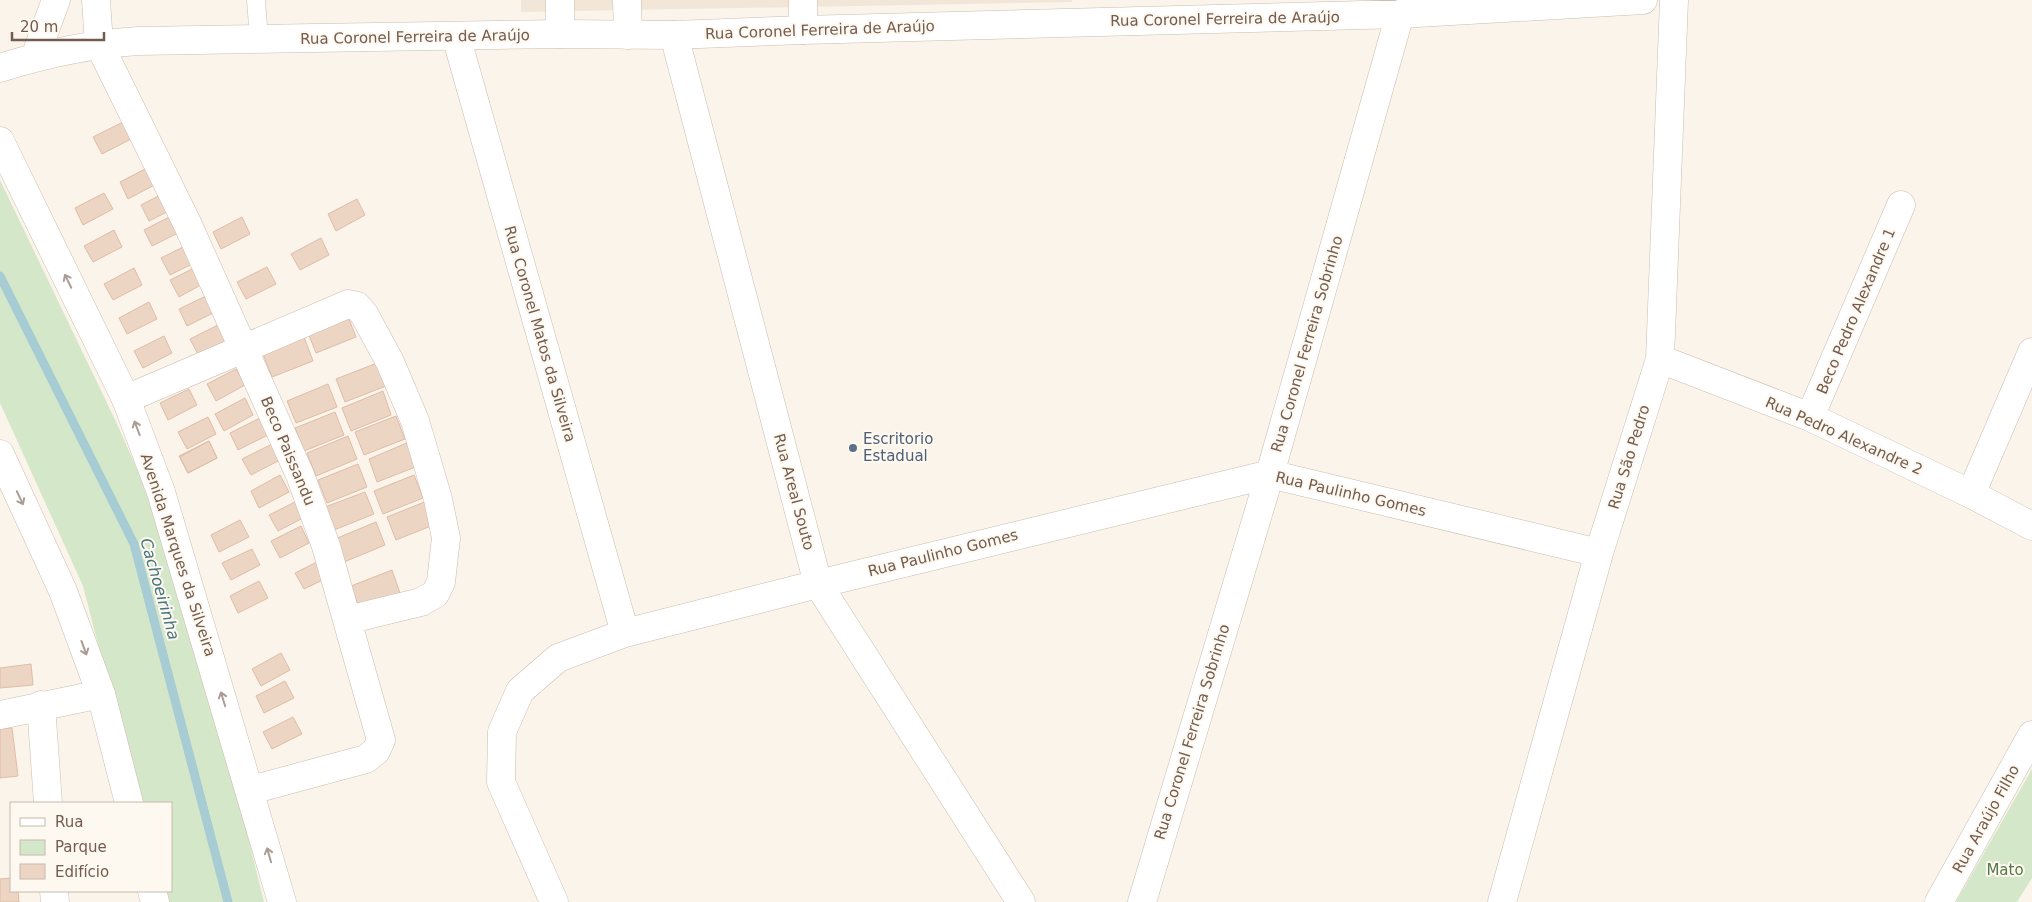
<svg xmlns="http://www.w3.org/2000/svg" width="2032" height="902" viewBox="0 0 2032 902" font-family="'DejaVu Sans',sans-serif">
	<rect width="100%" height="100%" fill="#fbf4ea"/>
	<path fill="#f2e6d9" d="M 521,0 L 1072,0 L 1072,2 L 521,12 Z"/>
	<path fill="#d5e7c9" d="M 0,180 L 118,426 L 171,546 L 237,793 L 264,902 L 165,902 L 162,891 L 171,891 L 171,803 L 139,803 L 83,586 L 0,403 Z
		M 2032,769 L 2032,878 L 2017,902 L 1956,902 Z"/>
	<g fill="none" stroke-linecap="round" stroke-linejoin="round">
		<path stroke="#a7ccd4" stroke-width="9" d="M 0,276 L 134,544 L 228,902"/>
	</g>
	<path fill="#edd5c4" stroke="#dfbca6" d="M 123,122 L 131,139 L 102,154 L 93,137 Z
		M 149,167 L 158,183 L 128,199 L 120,182 Z
		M 170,190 L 179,206 L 149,221 L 141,205 Z
		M 104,193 L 113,209 L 83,225 L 75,208 Z
		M 357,199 L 365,215 L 336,231 L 328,214 Z
		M 173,215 L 182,231 L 152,246 L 144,230 Z
		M 242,217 L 250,234 L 221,249 L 213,232 Z
		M 114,230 L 122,247 L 93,262 L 84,246 Z
		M 321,238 L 329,255 L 300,270 L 291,254 Z
		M 191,243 L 200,260 L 170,275 L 161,258 Z
		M 200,265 L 208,281 L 179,297 L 170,280 Z
		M 267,267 L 276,284 L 246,299 L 237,282 Z
		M 134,268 L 142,285 L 113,300 L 104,284 Z
		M 208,295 L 217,311 L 187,326 L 179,309 Z
		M 149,302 L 157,319 L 127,334 L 119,318 Z
		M 347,314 L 356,337 L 316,353 L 307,330 Z
		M 220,324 L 228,341 L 199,356 L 190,339 Z
		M 164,336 L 172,353 L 143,368 L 134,351 Z
		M 304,337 L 313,361 L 272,377 L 263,354 Z
		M 377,363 L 386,386 L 345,402 L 336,379 Z
		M 236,369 L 245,385 L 216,401 L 207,384 Z
		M 328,384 L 337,407 L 296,423 L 287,401 Z
		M 189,389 L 197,405 L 168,420 L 160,403 Z
		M 383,391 L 391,415 L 351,431 L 342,408 Z
		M 245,398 L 253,415 L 224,431 L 215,414 Z
		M 335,412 L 344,435 L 304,451 L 295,428 Z
		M 396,416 L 405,439 L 364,455 L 355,432 Z
		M 208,417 L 216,434 L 187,449 L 178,432 Z
		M 260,418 L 268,435 L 238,450 L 230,433 Z
		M 348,436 L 357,459 L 316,476 L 307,453 Z
		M 209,441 L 217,458 L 188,473 L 179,456 Z
		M 209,441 L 217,458 L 188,473 L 180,457 Z
		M 409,442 L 418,466 L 377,482 L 369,459 Z
		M 272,444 L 280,460 L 251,475 L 242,459 Z
		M 358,464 L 367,487 L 327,503 L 318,480 Z
		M 280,475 L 289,492 L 259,508 L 251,491 Z
		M 414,475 L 423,498 L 383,514 L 374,491 Z
		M 365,492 L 374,514 L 334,530 L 325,507 Z
		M 299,500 L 307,516 L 278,531 L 269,515 Z
		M 427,501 L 436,524 L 396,540 L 387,517 Z
		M 240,520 L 249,537 L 219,552 L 211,535 Z
		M 376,522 L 385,545 L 344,562 L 335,539 Z
		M 301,526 L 309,543 L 280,558 L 271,541 Z
		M 252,549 L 260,565 L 231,580 L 222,563 Z
		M 325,558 L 333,575 L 304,589 L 295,573 Z
		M 392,570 L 400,593 L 360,610 L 351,586 Z
		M 259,581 L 268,598 L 238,613 L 230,596 Z
		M 281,653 L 290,670 L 261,686 L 252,669 Z
		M 31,664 L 33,685 L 0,688 L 0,668 Z
		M 285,681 L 294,698 L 264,713 L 256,696 Z
		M 293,717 L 302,734 L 272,749 L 263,732 Z
		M 12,728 L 18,776 L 0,778 L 0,729 Z
		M 11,878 L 11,891 L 18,891 L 19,902 L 0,902 L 0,879 Z"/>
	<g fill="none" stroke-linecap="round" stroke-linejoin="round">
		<defs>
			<path id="service" d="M 256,0 L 259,39"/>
			<path id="minor" d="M 96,0 L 99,44 L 187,223 L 300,475 L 326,546 L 381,740 L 376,751 L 366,759 L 251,790
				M 560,0 L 560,34
				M 627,0 L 628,35
				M 803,30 L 803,0
				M 674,35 L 818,584 L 1021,902
				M 456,36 L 625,633
				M 35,57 L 56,0
				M 1660,359 L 1810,417 L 1971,494 L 2032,526
				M 126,399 L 348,304 L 357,306 L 364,314 L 390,362 L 415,421 L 438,499 L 446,538 L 441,582 L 435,594 L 421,602 L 347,620
				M 1810,417 L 1901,205
				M 1971,494 L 2032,352
				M 41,705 L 48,803
				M 0,715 L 101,694
				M 54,891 L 55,902
				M 554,902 L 501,782 L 502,732 L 520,691 L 558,658 L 625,633 L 818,584 L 1270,474 L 1599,553
				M 1142,902 L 1270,474 L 1400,14
				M 1502,902 L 1599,553 L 1660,359 L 1674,0
				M 1939,902 L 2032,735"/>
			<path id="tertiary" d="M 0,68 C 47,53 90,44 139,41 L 560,34 L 674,35 L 803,30 L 1400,14 L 1643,0
				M 0,141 L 126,399 L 161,492 L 282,902
				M 0,454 L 63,591 L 101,694 L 129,803
				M 152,891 L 155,902"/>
		</defs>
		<use href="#service" stroke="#ccbcb0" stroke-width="19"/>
		<use href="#minor" stroke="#ccbcb0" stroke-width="29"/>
		<use href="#tertiary" stroke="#ccbcb0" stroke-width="29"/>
		<use href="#service" stroke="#fff" stroke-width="18"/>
		<use href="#minor" stroke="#fff" stroke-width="28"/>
		<use href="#tertiary" stroke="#fff" stroke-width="28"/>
	</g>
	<defs><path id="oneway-shaft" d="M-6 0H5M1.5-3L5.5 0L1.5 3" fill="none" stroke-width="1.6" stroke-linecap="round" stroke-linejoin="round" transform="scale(1.25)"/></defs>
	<g stroke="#ab9d95">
		<use href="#oneway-shaft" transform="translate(68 281) rotate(-116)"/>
		<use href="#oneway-shaft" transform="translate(137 428) rotate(-111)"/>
		<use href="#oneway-shaft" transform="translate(20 498) rotate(65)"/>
		<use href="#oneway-shaft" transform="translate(84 648) rotate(70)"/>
		<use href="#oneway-shaft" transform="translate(223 699) rotate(-107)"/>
		<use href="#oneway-shaft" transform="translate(269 855) rotate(-106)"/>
	</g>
	<circle fill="#5c6f8a" stroke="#fdf8f0" stroke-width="2" cx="853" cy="448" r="5"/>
	<g text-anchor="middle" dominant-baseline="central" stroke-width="4" stroke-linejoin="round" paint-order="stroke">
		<g font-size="15" fill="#735c4f" stroke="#fdf8f0">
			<text transform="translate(1225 19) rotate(-1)">Rua Coronel Ferreira de Araújo</text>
			<text transform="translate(820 30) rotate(-2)">Rua Coronel Ferreira de Araújo</text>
			<text transform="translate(415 37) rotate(-1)">Rua Coronel Ferreira de Araújo</text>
			<text transform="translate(1856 311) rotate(-67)">Beco Pedro Alexandre 1</text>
			<text transform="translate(540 334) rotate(74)">Rua Coronel Matos da Silveira</text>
			<text transform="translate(1307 344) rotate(-74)">Rua Coronel Ferreira Sobrinho</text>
			<text transform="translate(1844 436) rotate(24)">Rua Pedro Alexandre 2</text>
			<text transform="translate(288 451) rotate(67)">Beco Paissandu</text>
			<text transform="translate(1629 457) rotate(-73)">Rua São Pedro</text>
			<text transform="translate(794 492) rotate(75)">Rua Areal Souto</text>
			<text transform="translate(1351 494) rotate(13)">Rua Paulinho Gomes</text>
			<text transform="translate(943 553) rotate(-14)">Rua Paulinho Gomes</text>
			<text transform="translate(178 555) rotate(72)">Avenida Marques da Silveira</text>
			<text transform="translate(1192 732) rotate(-73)">Rua Coronel Ferreira Sobrinho</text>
			<text transform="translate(1986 819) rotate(-61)">Rua Araújo Filho</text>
		</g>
		<g font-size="15" fill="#4e5e75" stroke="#fdf8f0" text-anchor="start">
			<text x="863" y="439">Escritorio<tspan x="863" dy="17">Estadual</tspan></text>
		</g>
		<g font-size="15" fill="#567848" stroke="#fdf8f0">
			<text x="2005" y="870">Mato</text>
		</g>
		<g font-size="16" font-style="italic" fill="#47747d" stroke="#fdf8f0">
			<text transform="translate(160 589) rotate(74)">Cachoeirinha</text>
		</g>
	</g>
	<rect x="10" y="802" width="162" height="90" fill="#fdf8f0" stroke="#c6bab0"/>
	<rect x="20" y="818" width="25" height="8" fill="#ffffff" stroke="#c6bab0"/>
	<text x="55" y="827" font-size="15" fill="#735c4f">Rua</text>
	<rect x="20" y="840" width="25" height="15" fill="#d5e7c9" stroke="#c6bab0"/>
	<text x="55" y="852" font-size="15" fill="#735c4f">Parque</text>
	<rect x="20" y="864" width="25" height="15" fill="#edd5c4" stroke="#c6bab0"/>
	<text x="55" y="877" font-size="15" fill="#735c4f">Edifício</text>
	<path d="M12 32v8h92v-8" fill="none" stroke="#735c4f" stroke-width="2.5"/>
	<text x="20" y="32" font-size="15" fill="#735c4f" stroke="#fdf8f0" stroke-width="4" paint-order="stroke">20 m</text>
</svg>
